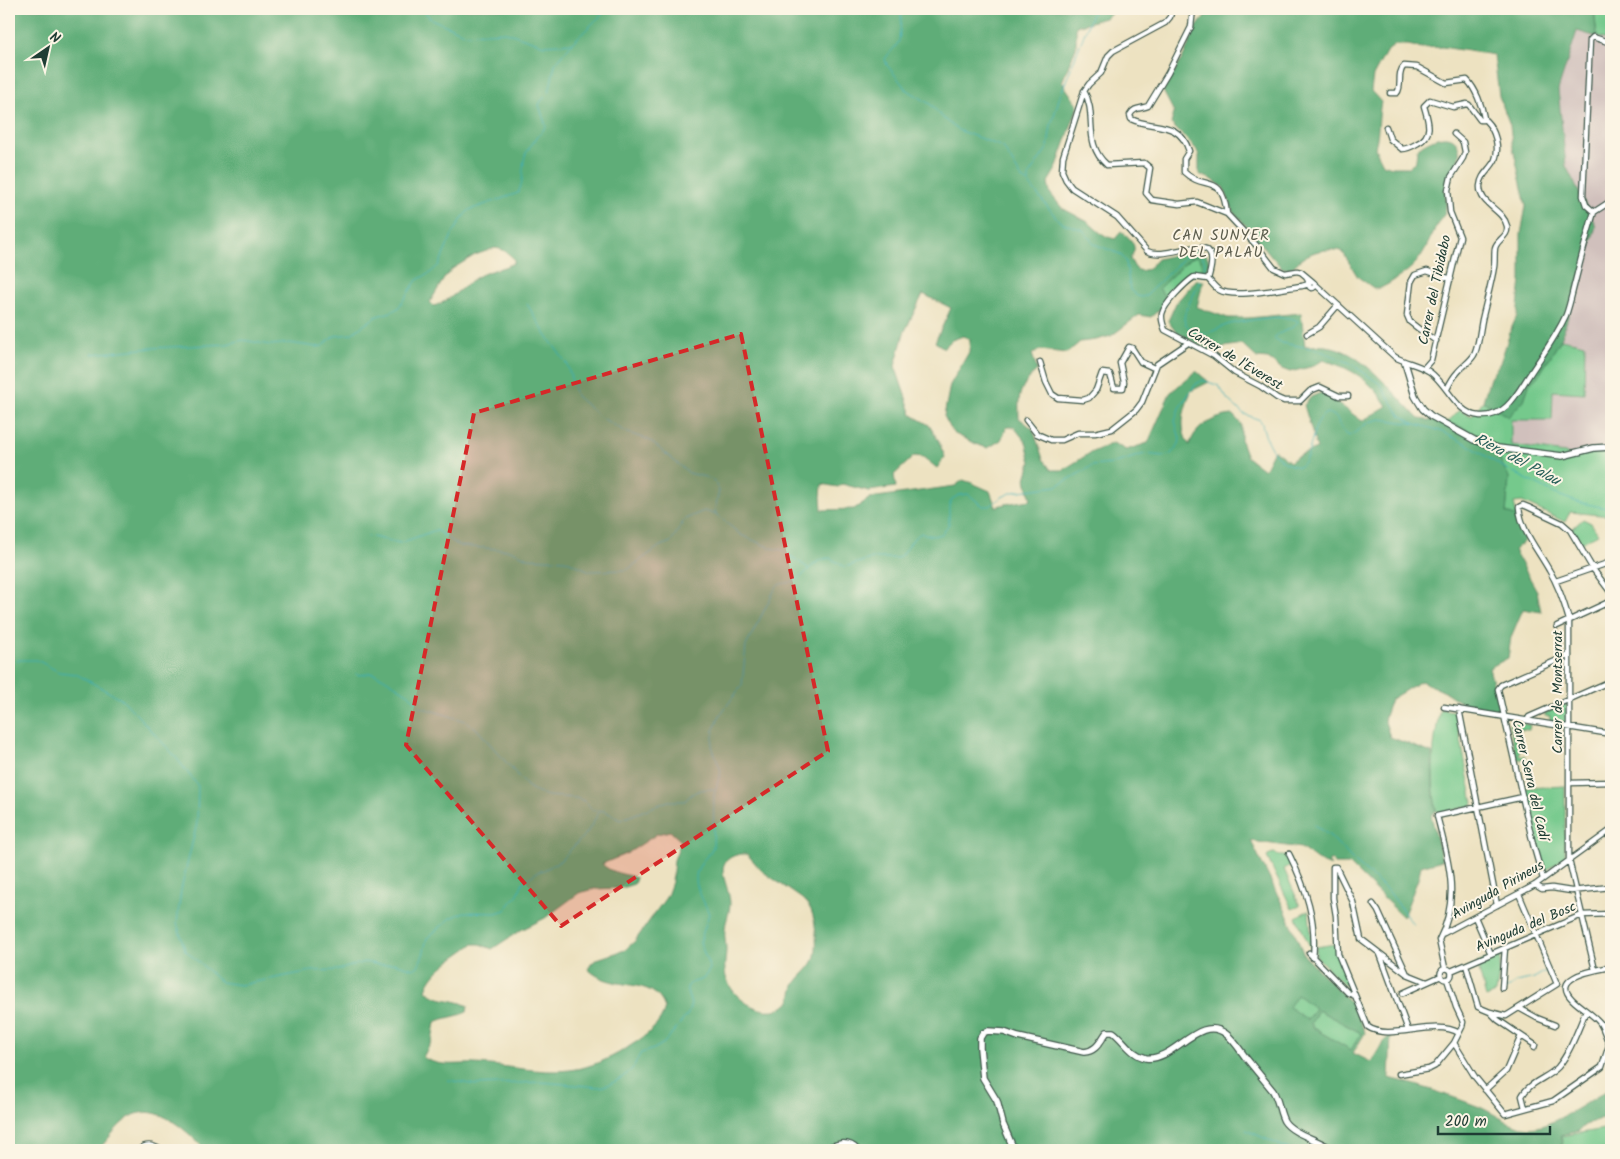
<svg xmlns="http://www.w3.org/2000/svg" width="1620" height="1159" viewBox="0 0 1620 1159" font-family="Kalam,sans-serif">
	<rect width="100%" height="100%" fill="#fcf5e5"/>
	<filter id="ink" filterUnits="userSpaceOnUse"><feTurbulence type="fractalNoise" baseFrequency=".02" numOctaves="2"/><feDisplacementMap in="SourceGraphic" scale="10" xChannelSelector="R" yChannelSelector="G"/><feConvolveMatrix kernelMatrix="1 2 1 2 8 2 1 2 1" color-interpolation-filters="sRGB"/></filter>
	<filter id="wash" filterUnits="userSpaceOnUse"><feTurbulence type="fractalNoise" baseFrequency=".0096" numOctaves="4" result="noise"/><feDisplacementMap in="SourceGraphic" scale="20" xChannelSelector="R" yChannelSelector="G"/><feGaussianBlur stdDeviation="1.12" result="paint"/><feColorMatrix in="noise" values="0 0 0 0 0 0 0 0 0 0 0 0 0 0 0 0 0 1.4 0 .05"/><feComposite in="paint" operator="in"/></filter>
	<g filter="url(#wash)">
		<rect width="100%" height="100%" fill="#ede2c1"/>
		<path fill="#d0c0bc" d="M 1577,31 L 1611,41 L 1611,450 L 1599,451 L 1572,457 L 1565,453 L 1511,446 L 1510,420 L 1552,420 L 1553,391 L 1583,393 L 1585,344 L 1561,339 L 1596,226 L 1566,166 L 1558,90 Z"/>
		<path fill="#74c98c" stroke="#4a8360" d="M 1594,9 L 1611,9 L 1611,41 L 1597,37 Z
			M 1197,256 L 1201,261 L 1202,266 L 1198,274 L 1184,279 L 1166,299 L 1159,288 L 1190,258 Z
			M 1561,339 L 1585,344 L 1584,393 L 1553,391 L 1552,420 L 1511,420 L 1511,445 L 1565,453 L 1572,457 L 1599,451 L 1611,450 L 1611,516 L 1570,512 L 1565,522 L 1522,502 L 1514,503 L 1517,517 L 1506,513 L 1509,478 L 1448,422 L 1459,410 L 1472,416 L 1483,401 L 1508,416 L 1524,400 L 1529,385 L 1539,375 Z
			M 1583,519 L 1591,523 L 1598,534 L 1581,543 L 1572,529 Z
			M 1566,704 L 1568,706 L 1568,721 L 1566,724 L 1550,721 L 1550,716 L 1545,716 L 1545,713 Z
			M 1440,709 L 1453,711 L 1456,714 L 1473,803 L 1471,806 L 1441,813 L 1436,811 C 1431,771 1432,748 1440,709 Z
			M 1511,722 L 1530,725 L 1529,730 L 1512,729 L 1516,741 L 1520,742 L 1519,755 L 1526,756 L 1526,759 L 1517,759 L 1509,724 Z
			M 1565,786 L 1565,857 L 1547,870 L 1544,869 L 1525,788 Z
			M 1274,853 L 1289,858 L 1293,864 L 1284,869 L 1300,906 L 1292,909 L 1267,857 L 1270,854 Z
			M 1309,910 L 1312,951 L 1296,917 Z
			M 1335,944 L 1338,956 L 1347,983 L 1345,986 L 1316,956 L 1316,947 Z
			M 1502,952 L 1496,993 L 1486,997 L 1477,963 Z
			M 1297,995 L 1315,1008 L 1307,1020 L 1288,1007 Z
			M 1318,1010 L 1361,1033 L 1351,1050 L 1313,1028 L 1311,1023 Z
			M 1611,1128 L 1611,1150 L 1564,1150 L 1561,1136 Z"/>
		<path fill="#5fad78" stroke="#3f7556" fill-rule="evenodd" d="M 9,9 L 1116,9 L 1105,18 L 1076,26 L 1076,47 L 1062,82 L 1078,106 L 1056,169 L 1048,182 L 1050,193 L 1062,208 L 1088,222 L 1104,236 L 1115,239 L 1121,232 C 1127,234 1136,244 1134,251 C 1133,254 1131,256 1130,259 L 1135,268 L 1140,271 L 1148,269 L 1157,259 L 1195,250 C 1205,249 1207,255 1210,263 L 1207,272 L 1198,274 L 1202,266 L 1201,261 L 1197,256 L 1190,258 L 1159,288 L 1166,299 L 1161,308 L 1151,317 L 1139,315 L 1111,336 L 1096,340 L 1080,342 L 1067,353 L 1040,350 L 1032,354 L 1037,370 C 1020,388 1018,392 1019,418 L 1033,429 L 1043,459 L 1051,470 L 1063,470 L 1090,453 L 1113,443 L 1126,450 L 1148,443 L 1170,393 L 1196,371 L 1209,382 L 1191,391 C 1184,411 1178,426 1189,445 C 1191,442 1192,438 1194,435 C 1203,422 1219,416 1233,415 L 1241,424 L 1241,441 L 1247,457 L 1264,470 L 1274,450 L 1290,462 L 1296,457 L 1317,449 L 1304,405 L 1311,397 L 1323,392 L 1362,421 L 1387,406 C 1371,380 1351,368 1323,360 L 1314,366 L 1290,372 L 1282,369 L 1268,359 L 1257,358 L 1242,344 L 1217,348 L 1211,351 L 1176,332 L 1168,321 L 1176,303 L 1196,280 L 1203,281 L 1197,307 L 1228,318 L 1248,318 L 1301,313 L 1305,346 C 1314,346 1324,345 1332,347 C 1364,354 1397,397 1419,419 L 1448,422 L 1490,439 L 1509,478 L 1506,513 L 1517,517 L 1518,525 L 1525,541 L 1514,550 L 1537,591 L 1541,612 L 1523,609 L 1511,637 L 1508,658 L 1489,668 L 1500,709 L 1495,712 L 1466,706 L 1447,693 L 1421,681 L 1391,699 L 1384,719 L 1390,737 L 1432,753 L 1433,788 L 1436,811 L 1431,815 L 1442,860 L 1421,866 L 1418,879 L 1403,917 L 1349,864 L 1334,864 L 1332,860 L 1328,862 L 1331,866 L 1317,860 L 1301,848 L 1251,841 L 1286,912 L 1304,955 L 1354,1006 L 1365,1033 L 1353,1053 L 1371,1062 L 1384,1041 L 1391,1035 L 1389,1078 C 1419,1085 1448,1095 1477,1106 C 1496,1113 1514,1131 1537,1127 C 1557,1123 1592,1099 1611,1088 L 1611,1117 C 1601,1120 1585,1121 1579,1131 L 1560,1135 L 1563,1150 L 206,1150 C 188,1133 158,1100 130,1117 C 117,1125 108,1140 98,1150 L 9,1150 ZM 495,248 C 504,249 508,253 514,259 L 514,263 C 502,269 489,270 477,277 C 462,286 451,301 434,306 L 430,302 L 445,277 L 452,269 L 475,255 ZM 923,294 L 951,308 L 935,342 L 944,348 L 952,340 L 963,336 L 970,339 L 969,352 L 950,385 L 944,416 L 953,433 L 978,445 L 988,448 L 1001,440 L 1007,427 L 1014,427 L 1026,442 L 1031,462 L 1026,479 L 1031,500 C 1023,501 1001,504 996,507 L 990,491 L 972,483 L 963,480 L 955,486 L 870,498 L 854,509 L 822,510 L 821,497 L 822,484 L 838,487 L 842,484 L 869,491 L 896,487 L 894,475 L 914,456 L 923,457 L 937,468 L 945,457 L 938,440 L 929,425 L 912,415 L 895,366 L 904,333 ZM 670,831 L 681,841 L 674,860 L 672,882 L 667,896 L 635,941 L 625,950 L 597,959 L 592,963 L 588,969 C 614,994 653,974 665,1008 C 661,1025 647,1035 633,1044 C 614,1057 593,1067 570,1070 C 539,1074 506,1065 475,1064 C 457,1063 439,1068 423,1057 L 432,1041 L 435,1022 C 445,1017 457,1017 467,1012 L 468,1006 C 454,998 437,1002 426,990 C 432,969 457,957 473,944 L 480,944 L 492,949 L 521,930 L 545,918 L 579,893 L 593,889 L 621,888 L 634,884 L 636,878 C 624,873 612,874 602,864 L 628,853 L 657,834 ZM 740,854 L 747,854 L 762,871 L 801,898 C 805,902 809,905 811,910 C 816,921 819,951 813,962 C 808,971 798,977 794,986 C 791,993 793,1002 785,1006 C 762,1020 728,997 725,972 C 724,964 726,957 726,949 C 726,943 724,936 725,930 C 725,921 730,913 730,904 C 730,884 709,861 740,854 ZM 1297,995 L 1315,1008 L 1307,1020 L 1289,1007 ZM 1318,1010 L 1361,1033 L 1351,1050 L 1313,1028 L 1311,1023 Z
			M 1211,9 L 1594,9 L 1597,37 L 1577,31 L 1558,90 L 1566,166 L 1596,226 L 1561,339 L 1539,375 L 1529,385 L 1524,400 L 1508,417 L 1483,401 L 1490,378 L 1500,363 L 1512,327 L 1517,316 L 1521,280 L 1521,234 L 1526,206 L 1512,143 L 1510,125 L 1499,96 L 1494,55 L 1442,47 L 1422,48 L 1408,45 L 1395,45 L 1386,52 L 1373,76 L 1371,91 L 1381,102 C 1378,117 1379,133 1375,148 L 1383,164 L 1392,167 L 1410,167 L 1416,160 L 1417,149 C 1427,140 1455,127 1459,149 C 1461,162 1451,173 1446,185 C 1443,193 1448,203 1445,212 C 1444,216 1439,220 1437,225 C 1423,253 1421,264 1393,281 C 1387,285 1382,288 1375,289 L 1358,277 L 1342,251 C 1328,248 1313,250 1300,260 C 1298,262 1295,266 1291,268 C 1287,270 1283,268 1280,266 L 1234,212 L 1223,187 L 1213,180 L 1199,174 L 1199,155 L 1196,149 L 1171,124 L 1174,112 L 1163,91 L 1183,57 L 1196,28 Z"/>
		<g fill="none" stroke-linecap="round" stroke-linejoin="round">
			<path stroke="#3caeb4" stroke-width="1" d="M 422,9 L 431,19 L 466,34 L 506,32 L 544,45 L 572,43
				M 902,9 L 899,41 C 896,48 889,52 885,59 L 887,65 L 906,89 L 930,104 L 945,120 L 958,130 L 1003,147 L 1022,179 L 1029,184
				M 1094,9 L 1060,96 L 1051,125 L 1048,147 L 1029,175 L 1029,184 L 1060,222 L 1083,230 L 1094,244 L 1120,254 L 1126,261 L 1130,290 L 1137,296 L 1142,297 L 1146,295 L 1187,255 L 1198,253 C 1208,260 1205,267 1202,277
				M 1200,280 C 1197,289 1184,311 1184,319 C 1185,328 1197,334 1205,333 C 1214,332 1222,326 1230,324 C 1244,321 1287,313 1298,321 C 1294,331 1282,329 1274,338 L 1282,343 L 1316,349 L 1350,363 L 1380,384 L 1400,415 L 1415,424
				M 527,304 L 546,335 L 567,364 L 576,396 L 600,417 L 628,433 L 649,440 L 689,473 L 709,478 L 716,482 L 719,491 L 715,510 L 716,514 L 741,535 L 771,548 L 782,550 L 808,568
				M 92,354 L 151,348 L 227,344 L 243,340 L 271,345 L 290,343 L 316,347 L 323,346 L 334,336 L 351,334 L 377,316 L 391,312 L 398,308 L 417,280 L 430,273 L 439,265 L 452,235 L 463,217 L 469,210 L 518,193 C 525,180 521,165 526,153 C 531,143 540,136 546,126 L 539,105 L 541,101 L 549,93 L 555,64 L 572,43 L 608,9
				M 368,536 L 400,543 L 436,530 L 459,546 L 510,550 L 528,558 L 565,560 L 590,571 L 627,570 L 660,546 L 671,542 L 685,519 L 704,511 L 717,515
				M 17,660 L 37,660 L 59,672 L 76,674 L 123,700 L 174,755 L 198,786 L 197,823 L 181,890 L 177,923 L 185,950 L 221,982 L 240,985 L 311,971 L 338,970 L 364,962 L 382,965 L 394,963 L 414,969 L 418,966 L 423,955 L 427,938 L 451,918 L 464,912 L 496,913 L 505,910 L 518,894 L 523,882 L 537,872 L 544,870 L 560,861 L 588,831 L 599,812
				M 356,674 L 360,675 L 371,673 L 382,677 L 409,694 L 420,707 L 466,721 L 476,728 L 527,786 L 538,793 L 548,796 L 576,798 L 584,801 L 593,810 L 605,811 L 620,820 L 668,801 L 685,801 C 694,790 701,789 714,789
				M 1314,825 L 1330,836 L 1355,862 L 1390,893 L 1413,924
				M 1505,990 L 1517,982 L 1534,978 L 1549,969
				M 448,1080 L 476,1085 L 541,1082 L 599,1087 C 610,1086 629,1075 635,1065 C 637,1060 638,1057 641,1053 L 654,1049 L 664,1043 L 688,1014 L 691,1004 L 687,992 L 687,987 L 691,983 L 703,979 L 710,969 L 700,942 L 709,914 C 704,899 690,883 699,867 C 702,859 710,855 713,847 L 714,795 L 721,771 L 712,746 L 714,729 L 720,715 L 742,685 L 746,646 L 776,587 C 781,582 787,584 794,581 C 808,575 813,558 830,558 L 845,567 L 873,558 L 897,558 L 903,554 L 914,538 L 921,533 L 933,536 L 942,534 L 949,524 L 949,506 L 952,499 L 959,495 L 968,494 L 983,506 L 990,506 L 1002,497 L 1013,492 L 1057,486 L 1092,466 L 1112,464 L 1144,454 L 1164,456 L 1171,454 L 1179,444 L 1180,439 L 1175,421 L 1179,408 L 1196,384 L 1203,380 L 1219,386 L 1228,400 L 1244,414 L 1260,420 C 1263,424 1262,427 1264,431 C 1268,448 1280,465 1299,467 C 1314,457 1309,424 1326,413 C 1342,414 1337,431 1350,436 L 1369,422 L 1381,419 L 1416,424 L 1438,430 L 1467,444 L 1503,467 L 1555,494 L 1577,502 L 1611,509
				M 1246,1130 L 1291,1150"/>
		</g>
	</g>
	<g filter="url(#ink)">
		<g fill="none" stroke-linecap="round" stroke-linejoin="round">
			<defs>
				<path id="street" d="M 1172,9 L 1170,17 L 1165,23 L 1113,51 L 1108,56 L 1101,73 L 1089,84 L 1084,91 L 1063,157 L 1062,171 L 1066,180 L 1072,188 L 1117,217 L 1147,251 C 1170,263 1226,221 1208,279
					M 1193,9 L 1191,27 L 1168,73 L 1148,106 C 1141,109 1134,107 1130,115 L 1131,119 C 1153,130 1179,119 1189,151 L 1184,159 L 1184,172 C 1205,192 1222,171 1227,214
					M 1084,91 C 1098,115 1082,143 1107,165 L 1144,163 L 1150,168 L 1146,193 L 1152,200 L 1179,204 L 1197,202 L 1227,214 L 1257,246 L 1274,268 L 1285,273 L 1297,271 L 1301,272 L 1313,282
					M 1390,93 L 1397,93 C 1403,85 1396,74 1404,66 L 1417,67 L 1446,83 L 1467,80 C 1476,89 1482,106 1484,118
					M 1386,127 L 1390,139 L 1402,149 C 1408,149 1413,146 1418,143 C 1434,135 1428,120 1424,106 L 1430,100 L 1453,107 L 1467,104 L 1469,105 L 1480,120 L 1483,120
					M 1594,212 L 1586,205 L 1583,196 L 1590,40 L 1593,37 L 1611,43
					M 1594,212 L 1611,201
					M 1208,279 L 1194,277 C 1185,283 1164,304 1162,314 C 1161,320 1163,325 1165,330 L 1214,356 L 1235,373 L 1260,386 L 1277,398 L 1284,401 L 1300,401 L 1310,391 L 1320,387 L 1339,396 L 1348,396
					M 1208,279 C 1212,283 1215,288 1219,290 C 1235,299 1282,288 1302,286 L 1309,284 L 1307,278
					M1309 285a3 3 0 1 1 6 0a3 3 0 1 1-6 0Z
					M 1315,284 L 1395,357 C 1406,363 1420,365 1430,372 C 1448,385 1456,414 1480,416 C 1505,418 1517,394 1528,377 C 1542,355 1555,339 1566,315 C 1570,304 1572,293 1575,282 C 1581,258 1587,235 1594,212
					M 1307,334 L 1319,327 L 1338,305
					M 1436,341 L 1419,329 L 1410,322 L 1407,315 L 1411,282 L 1415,275 L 1427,271 L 1451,279
					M 1040,362 L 1046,382 L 1052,394 L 1058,398 L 1083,400 L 1089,398 L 1096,390 L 1102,373 L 1110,374 L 1114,388 L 1123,388 L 1124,382 L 1120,363 L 1129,347 L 1132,348 L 1141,362 L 1154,368
					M 1424,368 L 1431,360 L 1460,237 L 1450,212 L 1448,190 L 1451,177 L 1463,158 L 1465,152 L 1463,142 L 1454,134
					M 1447,389 C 1450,383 1453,377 1457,373 C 1462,366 1472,361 1475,353 C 1479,343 1480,330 1482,320 C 1486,302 1491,285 1494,267 C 1495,261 1494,254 1495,248 C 1497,239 1509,237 1507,226 C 1503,209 1479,205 1480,186 C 1481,174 1490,170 1495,160 C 1500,147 1495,130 1486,121
					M 1026,420 L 1037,434 L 1051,440 L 1062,440 L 1078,433 L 1095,433 L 1112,429 L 1136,410 L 1142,402 L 1157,364 L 1188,343
					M 1556,581 L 1611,562
					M 1557,626 L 1611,601
					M 1444,707 L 1611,734
					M 1459,709 L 1497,905
					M 1528,719 L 1529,717 L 1611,681
					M 1570,783 L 1611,782
					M 1289,854 C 1306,888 1317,920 1313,958
					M 1543,879 L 1533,844 L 1498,689 L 1501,685 L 1569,655
					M 1535,885 L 1542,889 L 1552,888 L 1571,891 L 1611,887
					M 1373,904 L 1378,911 L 1406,972
					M 1475,917 L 1491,954
					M 1444,933 L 1535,885 L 1611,830
					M 1309,953 L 1348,993 L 1355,996
					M 1380,954 L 1408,1030
					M 1466,965 L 1478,1007 L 1490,1012 L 1498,1020 L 1535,1045 L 1534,1048
					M 1445,968 L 1439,940 C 1461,898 1448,859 1437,816 L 1523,797
					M1440.5 974a5.5 5.5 0 1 1 11 0a5.5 5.5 0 1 1-11 0Z
					M 1595,970 L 1569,860 L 1569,620 C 1564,602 1559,586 1549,570 C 1538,550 1521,531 1519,507 L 1523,505 L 1528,507 L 1562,523 L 1570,530 L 1593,569 L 1611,593
					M 1451,971 L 1582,915 L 1611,914
					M 1427,982 L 1407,974 L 1361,939 L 1353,902 L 1336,867 L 1333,867 L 1333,898 L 1336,916 L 1338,954 L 1368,1027 C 1390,1042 1434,1018 1459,1033
					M 1502,988 L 1505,948
					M 1403,993 L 1441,976
					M 1519,1008 L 1537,1018 L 1555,1025
					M 1490,1012 L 1506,1016 L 1557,984 L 1519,894
					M 1454,1043 L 1475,1077 L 1505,1114 L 1553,1101 L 1602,1067 L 1611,1039
					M 1609,1044 C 1606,1037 1604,1029 1600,1023 C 1593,1014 1581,1008 1573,1000 C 1548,976 1597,970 1611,967
					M 1399,1074 L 1429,1069 L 1435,1066 L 1454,1043 L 1462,1027 L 1463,1022 L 1456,1007 L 1447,979
					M 1485,1090 L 1506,1071 L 1521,1036
					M 1525,1108 L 1522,1096 C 1529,1082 1548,1078 1558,1067 C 1571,1051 1578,1029 1586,1011
					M 139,1150 C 146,1143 153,1145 161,1150"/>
				<path id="secondary" d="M 1405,363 L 1415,396 L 1423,409 L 1431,416 L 1474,440 L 1498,448 L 1562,456 L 1594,448 L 1611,447
					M 822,1150 C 834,1145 848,1139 857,1150
					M 1012,1150 L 1012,1145 L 1003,1124 L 997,1101 L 983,1078 L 980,1048 L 980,1038 L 983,1033 L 988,1031 L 1004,1032 L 1018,1037 L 1084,1052 C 1097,1051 1100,1041 1107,1032 L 1113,1032 C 1124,1040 1131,1055 1146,1058 C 1174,1062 1199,1013 1226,1034 C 1234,1040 1240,1050 1246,1058 C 1255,1069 1264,1080 1273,1091 C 1279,1101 1279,1112 1284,1121 C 1292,1134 1320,1140 1333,1150"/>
			</defs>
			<use href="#street" stroke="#3e5649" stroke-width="7"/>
			<use href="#secondary" stroke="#3e5649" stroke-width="8"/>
			<use href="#street" stroke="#fff" stroke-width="4.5"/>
			<use href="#secondary" stroke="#fff" stroke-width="5.5"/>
		</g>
	</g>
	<path fill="#d62828" fill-opacity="0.2" stroke="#d62828" stroke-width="4" stroke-dasharray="10 6" stroke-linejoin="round" d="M 741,334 L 828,751 L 561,926 L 406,745 L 474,413 Z"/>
	<g text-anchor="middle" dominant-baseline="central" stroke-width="4" stroke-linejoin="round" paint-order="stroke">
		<g font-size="14" fill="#1f3d34" stroke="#fcf5e5">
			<text transform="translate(1435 290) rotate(-78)">Carrer del Tibidabo</text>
			<text transform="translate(1235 359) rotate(31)">Carrer de l'Everest</text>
			<text transform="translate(1558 692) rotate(-90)">Carrer de Montserrat</text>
			<text transform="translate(1530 780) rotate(77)">Carrer Serra del Cadí</text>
			<text transform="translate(1498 890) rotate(-30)">Avinguda Pirineus</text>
			<text transform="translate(1526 927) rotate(-23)">Avinguda del Bosc</text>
		</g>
		<g font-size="15" letter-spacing="1" fill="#5d5e4e" stroke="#fcf5e5">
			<text x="1221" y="236">CAN SUNYER<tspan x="1221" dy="17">DEL PALAU</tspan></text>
		</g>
		<g font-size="15" font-style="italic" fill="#285f5a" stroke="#fcf5e5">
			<text transform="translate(1517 460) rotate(28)">Riera del Palau</text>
		</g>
	</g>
	<rect width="1620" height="1159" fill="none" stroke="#fcf5e5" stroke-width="30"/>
	<g transform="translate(48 48) rotate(34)" stroke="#fcf5e5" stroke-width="4" paint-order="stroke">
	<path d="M0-4L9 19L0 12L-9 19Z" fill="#1f3d34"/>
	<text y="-8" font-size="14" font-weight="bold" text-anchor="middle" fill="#1f3d34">N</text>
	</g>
	<path d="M1438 1126v8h112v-8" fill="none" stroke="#1f3d34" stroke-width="2.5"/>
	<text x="1445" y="1126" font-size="15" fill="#1f3d34" stroke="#fcf5e5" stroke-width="4" paint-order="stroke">200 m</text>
</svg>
